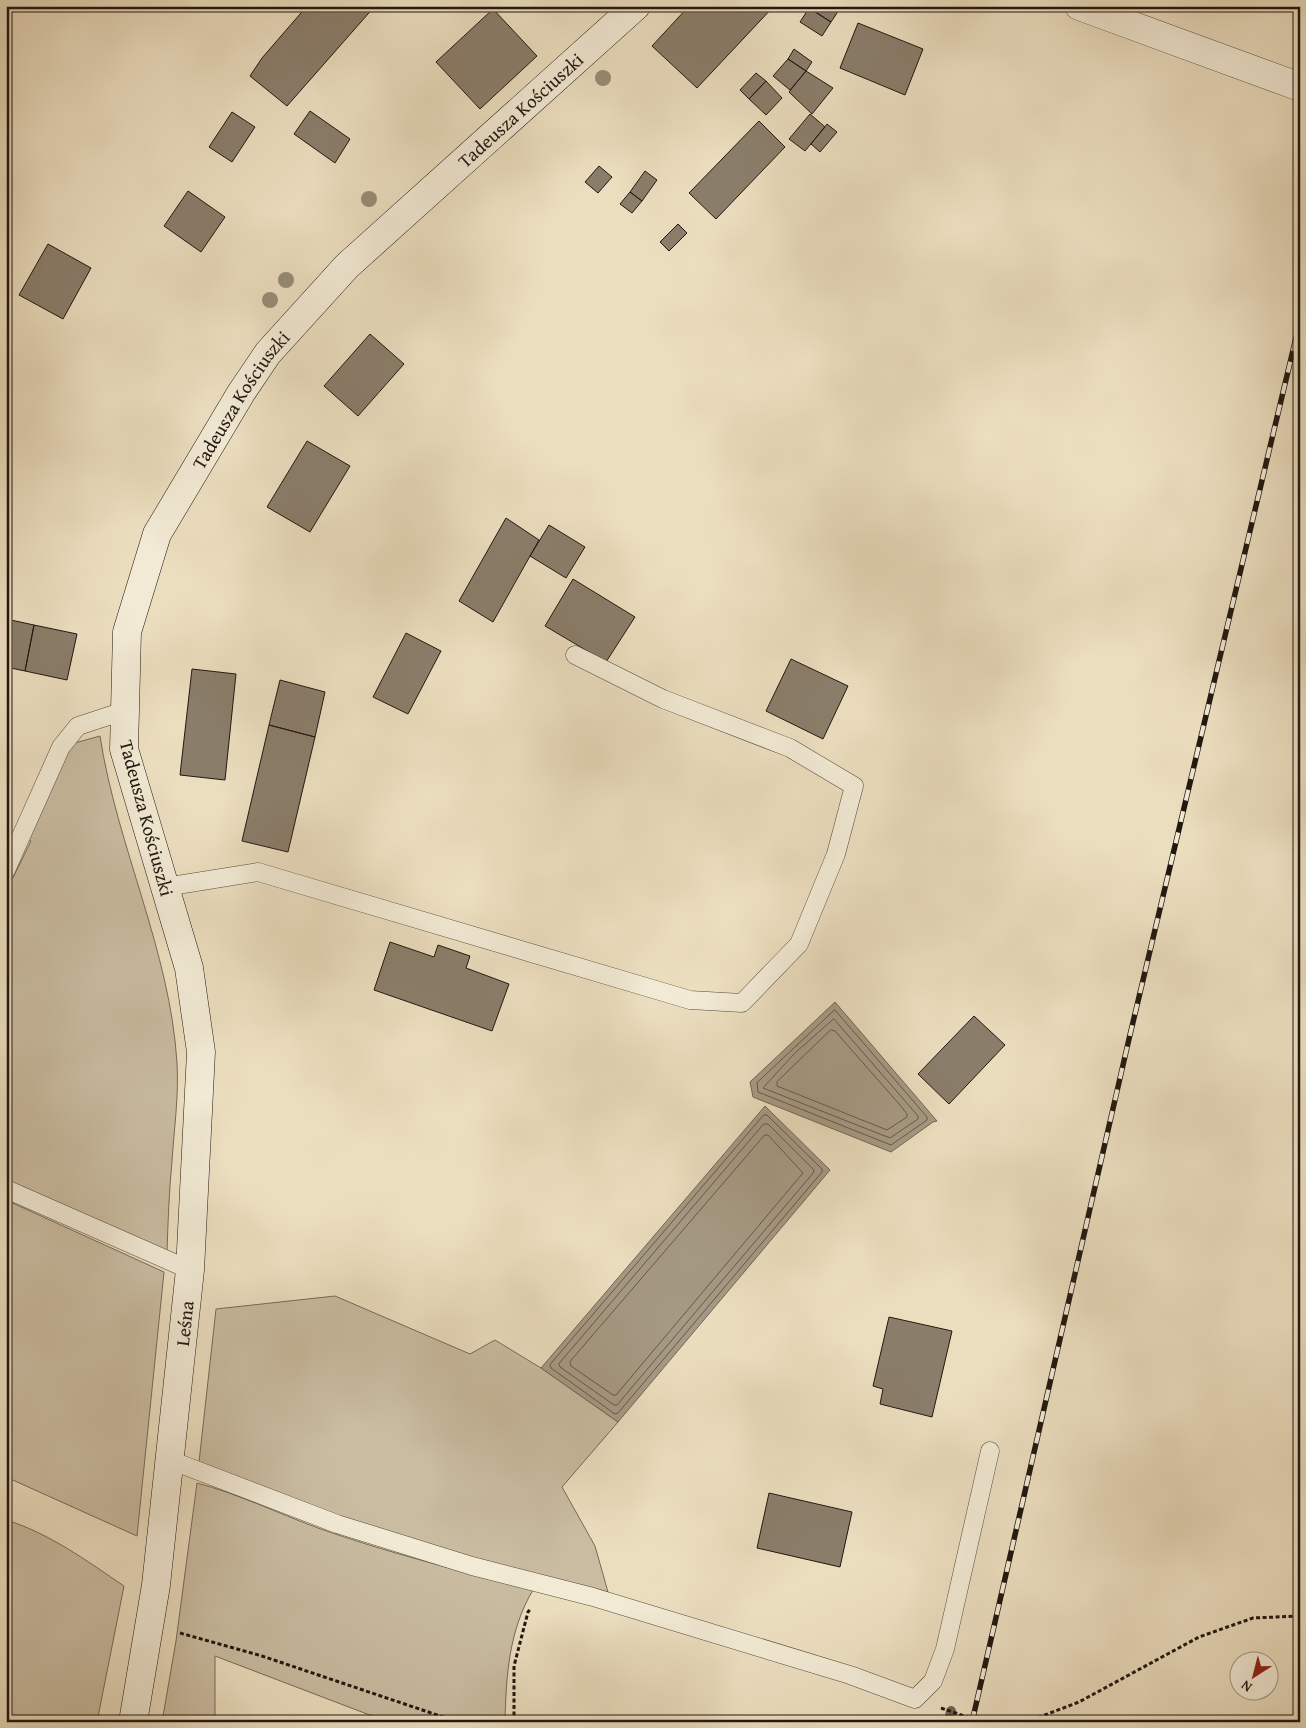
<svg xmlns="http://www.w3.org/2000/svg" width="1306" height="1728" viewBox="0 0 1306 1728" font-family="'Gentium Book Plus',serif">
	<rect width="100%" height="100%" fill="#ebdebf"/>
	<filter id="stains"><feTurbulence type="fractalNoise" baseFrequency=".004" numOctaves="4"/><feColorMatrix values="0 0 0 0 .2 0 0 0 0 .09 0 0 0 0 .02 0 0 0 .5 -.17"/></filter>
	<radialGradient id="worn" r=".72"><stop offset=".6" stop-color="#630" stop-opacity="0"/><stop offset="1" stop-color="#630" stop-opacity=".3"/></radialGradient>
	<path fill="#c9bca1" stroke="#756a58" d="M 100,736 C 117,847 170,950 177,1063 C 179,1096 174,1129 172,1161 C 169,1192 168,1222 167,1252 L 6,1180 L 6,892 L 31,841 L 27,840 L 71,744 Z
		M 6,1200 L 164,1272 L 137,1536 L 6,1477 Z
		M 335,1296 L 470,1354 L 495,1340 L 541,1368 L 618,1422 L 562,1487 L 595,1546 L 608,1592 L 470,1557 L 337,1517 L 199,1462 L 216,1309 Z
		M 197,1483 C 239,1494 277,1513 318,1528 C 388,1553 461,1571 533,1590 C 509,1630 506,1676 505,1722 L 388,1722 L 215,1656 L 215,1722 L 162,1722 L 176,1641 Z
		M 6,1520 C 49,1533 87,1561 124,1586 L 97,1722 L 6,1722 Z"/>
	<path fill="#a69a84" stroke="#716656" d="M 835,1002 L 937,1121 L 933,1122 L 891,1152 L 753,1097 L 750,1082 Z
		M 765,1106 L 830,1170 L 618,1422 L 541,1368 Z"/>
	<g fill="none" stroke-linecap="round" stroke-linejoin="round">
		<path stroke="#64584a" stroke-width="1" d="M 835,1010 L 927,1117 L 927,1120 L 891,1145 L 758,1092 L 757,1083 Z
			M 834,1019 L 918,1116 L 918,1119 L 890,1138 L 763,1088 L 794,1054 Z
			M 831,1030 L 835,1031 L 900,1105 L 907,1114 L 907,1117 L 887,1130 L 777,1086 L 777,1082 Z
			M 764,1115 L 767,1115 L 822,1169 L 822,1172 L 618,1413 L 615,1414 L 551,1368 L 550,1365 Z
			M 764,1124 L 768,1124 L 813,1169 L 814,1172 L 617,1405 L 614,1405 L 560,1367 L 559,1364 Z
			M 765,1135 L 768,1135 L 803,1173 L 616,1395 L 613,1395 L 571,1366 L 570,1362 Z"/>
		<path stroke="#716656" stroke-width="10" d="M 949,1722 L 951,1711"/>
	</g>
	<path fill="#8a7e6b" stroke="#211710" d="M 307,6 L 375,6 L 287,106 L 250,76 L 262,58 Z
		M 689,6 L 774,6 L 697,88 L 652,46 Z
		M 810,6 L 840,6 L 841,7 L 831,22 L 809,8 Z
		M 809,8 L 831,22 L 822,36 L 800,22 Z
		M 493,9 L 537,56 L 480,109 L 436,62 Z
		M 858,23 L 923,49 L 905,95 L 840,68 Z
		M 794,49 L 812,62 L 806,71 L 788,59 Z
		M 788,59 L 806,71 L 790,90 L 773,76 Z
		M 806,71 L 833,88 L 812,114 L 789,92 Z
		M 756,73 L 766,81 L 749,99 L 740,90 Z
		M 766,81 L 782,98 L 766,115 L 749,99 Z
		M 310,111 L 350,139 L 335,163 L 294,134 Z
		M 232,112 L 255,127 L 232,162 L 209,147 Z
		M 810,114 L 825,127 L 805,151 L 789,139 Z
		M 759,121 L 785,147 L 716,219 L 689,193 Z
		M 827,124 L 837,132 L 820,152 L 811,144 Z
		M 599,166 L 612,177 L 598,193 L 585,182 Z
		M 645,171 L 657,180 L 642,201 L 630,192 Z
		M 188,191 L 225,217 L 201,252 L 164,226 Z
		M 630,192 L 642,201 L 632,213 L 620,204 Z
		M 678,224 L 687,233 L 669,251 L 660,242 Z
		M 48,244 L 91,268 L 63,319 L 19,295 Z
		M 370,334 L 404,364 L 358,416 L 324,386 Z
		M 307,441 L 350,466 L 310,532 L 267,507 Z
		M 506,518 L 539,540 L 493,622 L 459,601 Z
		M 549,525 L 585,547 L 566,578 L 530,556 Z
		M 573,579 L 635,617 L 606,662 L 545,626 Z
		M 6,619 L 34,625 L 25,671 L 6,667 Z
		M 34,625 L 77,634 L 67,680 L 25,671 Z
		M 406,633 L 441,651 L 408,714 L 373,697 Z
		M 791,659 L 848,686 L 823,739 L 766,711 Z
		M 192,669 L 236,674 L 225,780 L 180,775 Z
		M 280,680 L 325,692 L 315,737 L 269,725 Z
		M 269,725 L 315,737 L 288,852 L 242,841 Z
		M 390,942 L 434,957 L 438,945 L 470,956 L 466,968 L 509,984 L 492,1031 L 374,990 Z
		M 974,1016 L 1005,1045 L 949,1104 L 918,1074 Z
		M 889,1317 L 952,1331 L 932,1417 L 880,1404 L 883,1389 L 873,1386 Z
		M 769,1493 L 852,1512 L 840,1567 L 757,1548 Z"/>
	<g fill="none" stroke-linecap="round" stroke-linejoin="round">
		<defs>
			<path id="lane" d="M 6,870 L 61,747 L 78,726 L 124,711
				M 165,887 L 258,872 L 690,1000 L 742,1003 L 799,944 L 836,854 L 854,786 L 790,748 L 663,699 L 575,655
				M 6,1189 L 190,1270
				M 170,1460 L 337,1524 L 472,1566 L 593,1597 L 850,1675 L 915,1699 L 933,1681 L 945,1649 L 990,1451"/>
			<path id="street" d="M 1079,6 L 1300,87"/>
			<g id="secondary">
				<path id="s1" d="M 133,1722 L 156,1585 L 190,1270 L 201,1052 L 189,968 L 124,749 L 127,632 L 157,534 L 241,393 L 268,353 L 347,266 L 636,6"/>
			</g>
		</defs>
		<use href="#lane" stroke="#54493c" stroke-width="19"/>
		<use href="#street" stroke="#54493c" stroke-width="29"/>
		<use href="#secondary" stroke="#211710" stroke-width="29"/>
		<path stroke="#211710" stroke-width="3" stroke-dasharray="4 2.5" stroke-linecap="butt" d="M 180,1633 L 262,1656 L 458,1722
			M 941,1708 L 973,1719 L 991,1722
			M 514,1722 L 514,1666 L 528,1612 L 531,1608
			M 1006,1722 L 1037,1718 L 1079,1702 L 1199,1637 L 1253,1618 L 1300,1616"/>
		<use href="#lane" stroke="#f2ead5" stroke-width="18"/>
		<use href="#street" stroke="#f2ead5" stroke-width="28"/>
		<use href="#secondary" stroke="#f2ead5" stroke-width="28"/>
		<defs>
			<path id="rail" d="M 972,1722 L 1129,1039 L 1300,321"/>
		</defs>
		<use href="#rail" stroke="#211710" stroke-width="5.5"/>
		<use href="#rail" stroke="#f2ead5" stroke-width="4" stroke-dasharray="11" stroke-linecap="butt"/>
	</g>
	<g fill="#978c77">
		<circle cx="603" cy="78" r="8"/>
		<circle cx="369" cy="199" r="8"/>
		<circle cx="286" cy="280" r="8"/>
		<circle cx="270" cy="300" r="8"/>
	</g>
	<g text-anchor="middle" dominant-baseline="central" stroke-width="4" stroke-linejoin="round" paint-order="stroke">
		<g font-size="19" fill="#211710" stroke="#f2ead5">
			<text stroke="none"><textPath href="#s1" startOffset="1770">Tadeusza Kościuszki</textPath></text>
			<text stroke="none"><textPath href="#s1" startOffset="1365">Tadeusza Kościuszki</textPath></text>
			<text transform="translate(147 818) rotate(75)">Tadeusza Kościuszki</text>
			<text stroke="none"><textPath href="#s1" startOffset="402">Leśna</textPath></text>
		</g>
	</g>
	<rect width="1306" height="1728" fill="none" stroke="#ebdebf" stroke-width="25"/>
	<rect x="8" y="8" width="1291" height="1713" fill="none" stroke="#211710" stroke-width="2.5"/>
	<rect x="12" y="12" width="1281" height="1703" fill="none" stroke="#211710"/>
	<g transform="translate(1254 1676) rotate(216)"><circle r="24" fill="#f2ead5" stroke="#9e9686"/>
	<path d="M0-4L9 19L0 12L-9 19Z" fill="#8f2418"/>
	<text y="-8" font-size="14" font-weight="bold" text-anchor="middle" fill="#211710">N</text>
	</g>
	<rect width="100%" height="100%" filter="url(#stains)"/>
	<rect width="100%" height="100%" fill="url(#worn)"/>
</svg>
